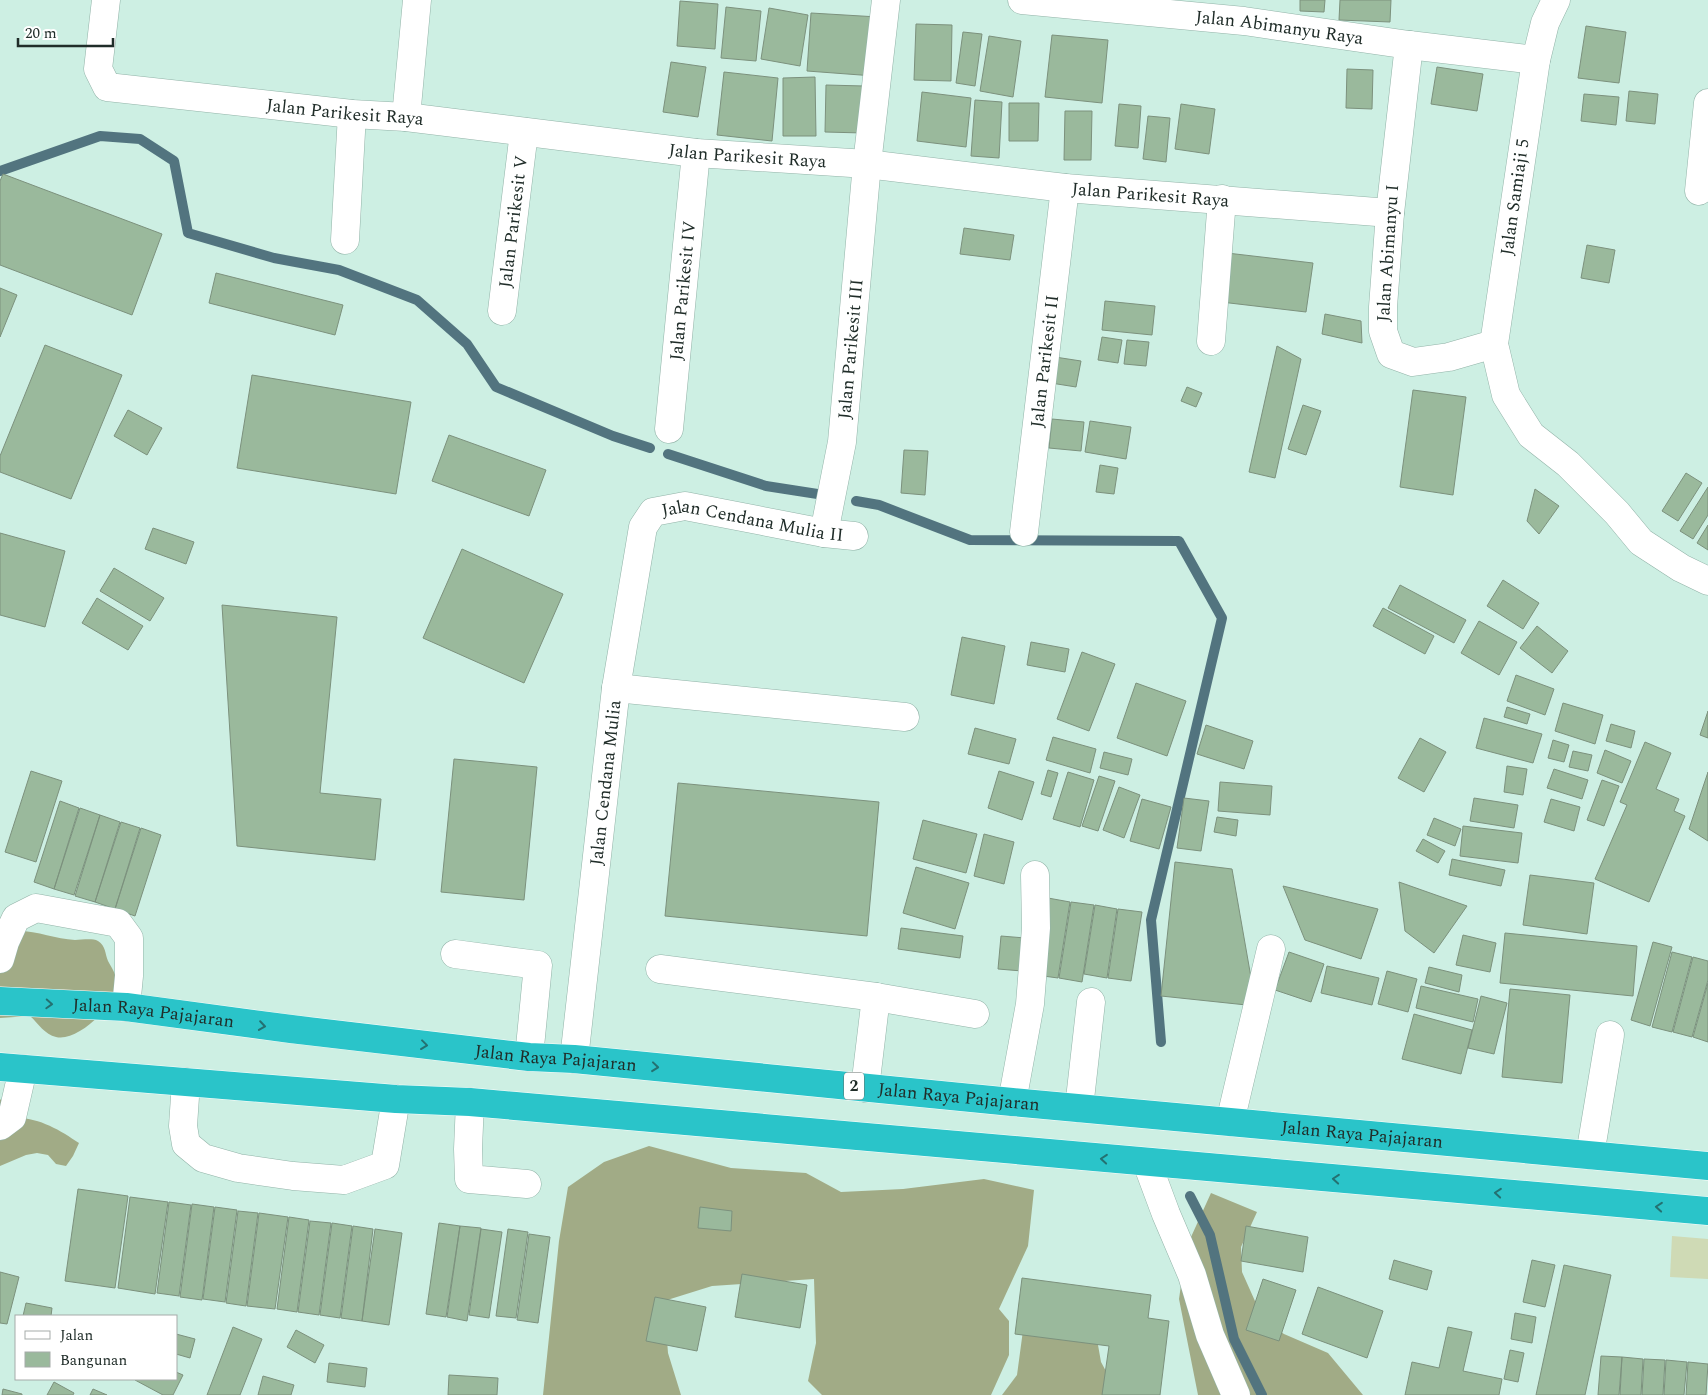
<svg xmlns="http://www.w3.org/2000/svg" width="1708" height="1395" viewBox="0 0 1708 1395" font-family="Spectral,serif">
	<rect width="100%" height="100%" fill="#cdefe3"/>
	<path fill="#cfdab5" d="M 1672,1236 L 1708,1239 L 1708,1279 L 1670,1277 Z"/>
	<path fill="#a1ab86" d="M 18,931 C 38,931 56,939 75,940 C 82,940 92,938 98,941 C 106,946 105,954 108,961 C 114,972 120,980 115,993 C 108,1011 76,1042 56,1037 C 45,1035 38,1023 30,1016 L 0,1018 L 0,935 Z
		M 0,1099 L 9,1108 L 15,1118 C 38,1117 60,1130 79,1143 L 73,1156 L 66,1166 L 56,1164 L 48,1155 L 37,1153 L 26,1155 L 0,1166 Z
		M 649,1146 L 731,1168 L 806,1173 L 841,1192 L 903,1189 L 984,1179 L 1034,1190 L 1028,1246 L 999,1309 L 1009,1321 L 1009,1355 L 991,1395 L 822,1395 L 808,1381 L 816,1343 L 814,1279 L 712,1286 L 664,1301 L 668,1353 L 681,1395 L 543,1395 L 559,1241 L 568,1187 L 604,1162 Z
		M 1211,1193 L 1257,1212 L 1241,1247 L 1242,1272 L 1263,1319 L 1284,1334 L 1328,1353 L 1363,1395 L 1198,1395 L 1179,1299 L 1183,1271 L 1171,1262 L 1159,1228 L 1169,1209 L 1191,1237 Z
		M 1026,1308 L 1098,1345 L 1101,1362 L 1114,1386 L 1107,1395 L 1002,1395 L 1017,1375 Z"/>
	<g fill="none" stroke-linecap="round" stroke-linejoin="round">
		<path stroke="#52747f" stroke-width="10" d="M 0,171 L 100,136 L 140,139 L 174,161 L 188,233 L 274,258 L 339,270 L 417,300 L 467,344 L 496,387 L 613,436 L 650,448
			M 668,454 L 766,486 L 824,495
			M 856,501 L 879,505 L 970,540 L 1179,541 L 1222,618 L 1151,920 L 1161,1042
			M 1190,1196 L 1210,1235 L 1234,1339 L 1262,1395"/>
	</g>
	<path fill="#9ab99c" stroke="#7c917d" d="M 1300,0 L 1325,0 L 1324,12 L 1300,11 Z
		M 1340,0 L 1391,0 L 1390,22 L 1339,20 Z
		M 680,1 L 718,4 L 715,49 L 677,46 Z
		M 726,7 L 761,11 L 756,61 L 721,58 Z
		M 769,8 L 808,15 L 800,66 L 761,59 Z
		M 811,13 L 878,17 L 874,76 L 807,71 Z
		M 916,24 L 952,25 L 951,81 L 914,80 Z
		M 1586,26 L 1626,32 L 1619,83 L 1578,78 Z
		M 963,32 L 982,34 L 975,86 L 956,83 Z
		M 1052,35 L 1108,40 L 1102,103 L 1045,97 Z
		M 989,36 L 1021,41 L 1013,97 L 980,91 Z
		M 671,62 L 706,67 L 698,117 L 663,112 Z
		M 1437,67 L 1483,74 L 1477,111 L 1431,104 Z
		M 1347,69 L 1373,70 L 1372,109 L 1346,108 Z
		M 724,72 L 778,78 L 772,141 L 717,135 Z
		M 815,77 L 816,136 L 783,136 L 783,78 Z
		M 826,85 L 864,86 L 863,133 L 825,132 Z
		M 1629,91 L 1658,94 L 1655,124 L 1626,121 Z
		M 922,92 L 971,98 L 966,147 L 917,141 Z
		M 1584,94 L 1619,97 L 1616,125 L 1581,121 Z
		M 975,100 L 1002,102 L 999,158 L 971,156 Z
		M 1009,103 L 1039,103 L 1038,141 L 1009,141 Z
		M 1119,104 L 1141,106 L 1138,148 L 1115,146 Z
		M 1181,104 L 1215,109 L 1209,154 L 1175,149 Z
		M 1065,111 L 1092,111 L 1091,160 L 1064,160 Z
		M 1148,116 L 1170,118 L 1166,162 L 1143,159 Z
		M 3,174 L 162,234 L 132,315 L 0,265 L 0,181 Z
		M 964,228 L 1014,235 L 1010,260 L 960,254 Z
		M 1587,245 L 1615,250 L 1609,283 L 1581,278 Z
		M 1227,253 L 1313,263 L 1306,312 L 1221,302 Z
		M 216,273 L 343,305 L 335,335 L 209,303 Z
		M 0,288 L 17,295 L 0,337 Z
		M 1105,301 L 1155,306 L 1152,335 L 1102,330 Z
		M 1325,314 L 1361,321 L 1362,343 L 1322,334 Z
		M 1102,337 L 1122,340 L 1118,363 L 1098,360 Z
		M 1127,340 L 1149,342 L 1146,366 L 1124,364 Z
		M 45,345 L 122,375 L 71,499 L 0,472 L 0,456 Z
		M 1277,346 L 1301,359 L 1275,478 L 1249,472 Z
		M 1055,357 L 1081,361 L 1076,387 L 1051,383 Z
		M 252,375 L 411,402 L 396,494 L 237,468 Z
		M 1187,387 L 1202,393 L 1196,407 L 1181,401 Z
		M 1413,390 L 1466,397 L 1453,495 L 1400,487 Z
		M 1303,405 L 1321,411 L 1306,455 L 1288,449 Z
		M 128,410 L 162,428 L 147,455 L 114,436 Z
		M 1052,419 L 1084,422 L 1081,451 L 1049,448 Z
		M 1090,421 L 1131,427 L 1126,459 L 1085,452 Z
		M 449,435 L 546,470 L 529,516 L 432,481 Z
		M 904,450 L 928,451 L 925,495 L 901,493 Z
		M 1100,465 L 1118,468 L 1114,494 L 1096,492 Z
		M 1686,473 L 1702,483 L 1678,521 L 1662,511 Z
		M 1708,487 L 1708,515 L 1693,539 L 1680,531 Z
		M 1535,489 L 1559,506 L 1539,534 L 1527,521 Z
		M 1708,525 L 1708,550 L 1697,543 Z
		M 153,528 L 194,542 L 186,564 L 145,549 Z
		M 0,533 L 65,551 L 45,627 L 0,615 Z
		M 462,549 L 563,594 L 524,683 L 423,638 Z
		M 114,568 L 164,598 L 150,621 L 100,591 Z
		M 1503,580 L 1539,603 L 1523,629 L 1487,606 Z
		M 1400,585 L 1466,620 L 1454,643 L 1388,608 Z
		M 97,598 L 143,626 L 128,650 L 82,623 Z
		M 222,605 L 337,617 L 320,793 L 381,799 L 375,860 L 237,846 Z
		M 1383,608 L 1434,636 L 1425,654 L 1373,626 Z
		M 1479,621 L 1517,642 L 1499,675 L 1461,653 Z
		M 1537,626 L 1568,651 L 1552,673 L 1520,648 Z
		M 962,637 L 1005,646 L 994,704 L 951,695 Z
		M 1031,642 L 1069,649 L 1065,672 L 1027,665 Z
		M 1082,652 L 1115,664 L 1089,731 L 1057,719 Z
		M 1516,675 L 1554,689 L 1545,715 L 1507,701 Z
		M 1136,683 L 1186,701 L 1167,756 L 1117,738 Z
		M 1563,703 L 1603,715 L 1595,744 L 1555,731 Z
		M 1507,707 L 1530,714 L 1527,724 L 1504,717 Z
		M 1708,711 L 1708,738 L 1700,735 Z
		M 1484,718 L 1542,734 L 1533,763 L 1476,748 Z
		M 1611,724 L 1635,731 L 1631,748 L 1606,741 Z
		M 1206,725 L 1253,741 L 1244,769 L 1197,754 Z
		M 975,728 L 1016,739 L 1009,764 L 968,754 Z
		M 1053,737 L 1096,749 L 1090,773 L 1046,760 Z
		M 1420,738 L 1446,752 L 1424,792 L 1398,778 Z
		M 1553,740 L 1569,745 L 1564,762 L 1548,758 Z
		M 1645,742 L 1671,753 L 1656,789 L 1679,799 L 1674,811 L 1685,816 L 1649,902 L 1595,879 L 1627,805 L 1620,802 Z
		M 1605,750 L 1631,761 L 1622,783 L 1597,773 Z
		M 1573,751 L 1592,755 L 1588,771 L 1569,767 Z
		M 1104,752 L 1132,759 L 1128,775 L 1100,768 Z
		M 454,759 L 537,767 L 524,900 L 441,892 Z
		M 1507,766 L 1527,769 L 1523,795 L 1504,792 Z
		M 1554,769 L 1588,780 L 1582,799 L 1547,788 Z
		M 1048,770 L 1058,773 L 1051,797 L 1041,794 Z
		M 31,771 L 62,781 L 36,862 L 5,852 Z
		M 999,771 L 1034,782 L 1022,820 L 988,808 Z
		M 1068,772 L 1094,780 L 1080,827 L 1053,819 Z
		M 1708,772 L 1708,841 L 1689,829 Z
		M 1099,776 L 1115,781 L 1098,831 L 1082,826 Z
		M 1602,780 L 1619,786 L 1604,826 L 1587,820 Z
		M 1220,782 L 1272,786 L 1270,815 L 1218,811 Z
		M 678,783 L 879,802 L 867,936 L 665,916 Z
		M 1119,787 L 1140,795 L 1124,838 L 1103,830 Z
		M 1184,798 L 1209,801 L 1201,851 L 1177,848 Z
		M 1474,798 L 1518,805 L 1514,828 L 1470,821 Z
		M 1142,799 L 1171,807 L 1159,849 L 1130,841 Z
		M 1551,799 L 1580,807 L 1574,831 L 1544,822 Z
		M 60,801 L 79,808 L 54,889 L 34,882 Z
		M 80,808 L 100,815 L 74,895 L 54,889 Z
		M 100,815 L 120,822 L 95,902 L 75,896 Z
		M 1217,817 L 1238,820 L 1236,836 L 1214,832 Z
		M 1434,818 L 1461,829 L 1455,846 L 1427,835 Z
		M 923,820 L 977,834 L 966,873 L 913,859 Z
		M 121,822 L 140,828 L 115,909 L 95,902 Z
		M 1463,826 L 1522,833 L 1518,863 L 1460,856 Z
		M 141,828 L 161,835 L 135,916 L 115,909 Z
		M 984,834 L 1014,842 L 1004,884 L 974,876 Z
		M 1423,839 L 1445,851 L 1438,863 L 1416,851 Z
		M 1452,859 L 1505,870 L 1501,886 L 1449,875 Z
		M 1175,862 L 1232,869 L 1256,1006 L 1161,996 Z
		M 916,867 L 969,883 L 955,929 L 903,913 Z
		M 1530,875 L 1594,883 L 1587,934 L 1523,925 Z
		M 1399,882 L 1467,906 L 1434,953 L 1405,931 Z
		M 1283,886 L 1378,909 L 1361,959 L 1305,940 Z
		M 1048,898 L 1070,902 L 1058,978 L 1036,975 Z
		M 1071,902 L 1094,905 L 1082,982 L 1059,978 Z
		M 1095,905 L 1117,909 L 1107,978 L 1084,974 Z
		M 1118,909 L 1142,912 L 1131,981 L 1108,978 Z
		M 901,928 L 963,936 L 960,958 L 898,949 Z
		M 1505,933 L 1637,946 L 1633,996 L 1500,983 Z
		M 1463,935 L 1496,943 L 1490,972 L 1456,965 Z
		M 1001,936 L 1025,938 L 1022,971 L 998,969 Z
		M 1653,942 L 1672,947 L 1650,1026 L 1631,1020 Z
		M 1289,952 L 1324,964 L 1311,1002 L 1275,990 Z
		M 1672,952 L 1692,957 L 1672,1032 L 1652,1027 Z
		M 1693,957 L 1708,961 L 1708,980 L 1692,1037 L 1673,1032 Z
		M 1327,966 L 1379,978 L 1372,1005 L 1321,993 Z
		M 1429,967 L 1462,975 L 1459,992 L 1425,983 Z
		M 1387,971 L 1417,979 L 1408,1012 L 1378,1004 Z
		M 1708,983 L 1708,1042 L 1693,1037 Z
		M 1421,986 L 1478,999 L 1473,1022 L 1416,1008 Z
		M 1510,989 L 1570,995 L 1562,1083 L 1502,1077 Z
		M 1481,996 L 1507,1003 L 1494,1054 L 1468,1048 Z
		M 1414,1014 L 1472,1030 L 1461,1074 L 1402,1059 Z
		M 78,1189 L 128,1196 L 115,1288 L 65,1281 Z
		M 130,1197 L 168,1202 L 155,1294 L 118,1288 Z
		M 169,1202 L 191,1205 L 179,1296 L 157,1293 Z
		M 192,1204 L 214,1207 L 202,1300 L 180,1297 Z
		M 215,1207 L 237,1210 L 225,1302 L 203,1299 Z
		M 700,1207 L 732,1211 L 731,1231 L 698,1228 Z
		M 238,1211 L 258,1213 L 246,1306 L 226,1303 Z
		M 259,1213 L 288,1217 L 275,1309 L 247,1306 Z
		M 289,1217 L 309,1220 L 297,1312 L 277,1309 Z
		M 310,1221 L 331,1223 L 319,1315 L 298,1312 Z
		M 332,1223 L 352,1226 L 340,1318 L 320,1315 Z
		M 439,1223 L 460,1226 L 446,1317 L 426,1314 Z
		M 353,1226 L 373,1229 L 362,1321 L 341,1318 Z
		M 460,1226 L 481,1228 L 467,1321 L 447,1317 Z
		M 1246,1226 L 1308,1237 L 1303,1272 L 1241,1261 Z
		M 375,1229 L 402,1233 L 389,1325 L 362,1321 Z
		M 481,1229 L 502,1232 L 489,1318 L 469,1315 Z
		M 508,1229 L 528,1232 L 516,1318 L 496,1316 Z
		M 529,1234 L 550,1237 L 538,1323 L 517,1320 Z
		M 1394,1260 L 1432,1271 L 1427,1290 L 1389,1279 Z
		M 1532,1260 L 1555,1265 L 1545,1307 L 1523,1302 Z
		M 1564,1265 L 1611,1275 L 1585,1395 L 1536,1395 Z
		M 0,1272 L 19,1277 L 7,1324 L 0,1323 Z
		M 742,1274 L 807,1285 L 800,1328 L 735,1317 Z
		M 1022,1278 L 1151,1295 L 1148,1318 L 1169,1321 L 1160,1395 L 1102,1395 L 1109,1346 L 1015,1334 Z
		M 1263,1279 L 1296,1290 L 1279,1341 L 1246,1330 Z
		M 1318,1287 L 1383,1311 L 1367,1358 L 1302,1334 Z
		M 655,1297 L 706,1307 L 697,1351 L 646,1341 Z
		M 26,1303 L 52,1308 L 51,1316 L 23,1316 Z
		M 1515,1313 L 1536,1317 L 1532,1343 L 1511,1339 Z
		M 233,1327 L 262,1339 L 240,1395 L 207,1395 Z
		M 1448,1327 L 1472,1332 L 1463,1371 L 1502,1379 L 1499,1395 L 1405,1395 L 1412,1362 L 1439,1368 Z
		M 296,1330 L 324,1345 L 315,1363 L 287,1347 Z
		M 176,1334 L 195,1339 L 190,1358 L 176,1354 Z
		M 1510,1350 L 1524,1353 L 1518,1382 L 1504,1379 Z
		M 1601,1356 L 1622,1357 L 1619,1395 L 1598,1395 Z
		M 1622,1357 L 1643,1359 L 1641,1395 L 1620,1395 Z
		M 1644,1359 L 1665,1360 L 1663,1395 L 1642,1395 Z
		M 1666,1360 L 1687,1362 L 1684,1395 L 1664,1395 Z
		M 1688,1362 L 1708,1364 L 1706,1395 L 1686,1395 Z
		M 329,1363 L 367,1368 L 365,1387 L 327,1382 Z
		M 176,1372 L 183,1375 L 173,1395 L 163,1395 L 135,1380 L 136,1379 L 176,1379 Z
		M 449,1375 L 498,1378 L 497,1395 L 448,1395 Z
		M 263,1376 L 294,1385 L 291,1395 L 258,1395 Z
		M 54,1382 L 74,1393 L 73,1395 L 47,1395 Z
		M 3,1389 L 22,1394 L 22,1395 L 2,1395 Z
		M 93,1389 L 107,1395 L 90,1395 Z"/>
	<g fill="none" stroke-linecap="round" stroke-linejoin="round">
		<defs>
			<g id="minor">
				<path id="s1" d="M 106,0 L 98,69 L 107,87 L 352,114 L 406,117 L 696,153 L 867,164 L 1065,188 L 1390,213"/>
				<path id="s2" d="M 1022,0 L 1244,21 L 1409,45 L 1536,60"/>
				<path d="M 1556,0 L 1545,23 L 1536,60 L 1494,344 L 1506,395 L 1531,435 L 1568,464 L 1617,513 L 1641,542 L 1681,568 L 1708,581"/>
				<path d="M 1409,45 L 1390,213 L 1383,307 L 1383,331 L 1391,354 L 1413,362 L 1449,357 L 1494,344"/>
				<path d="M 406,117 L 417,0"/>
				<path d="M 1699,191 L 1708,103"/>
				<path d="M 345,240 L 352,114"/>
				<path id="s3" d="M 502,311 L 524,132"/>
				<path d="M 1211,341 L 1222,199"/>
				<path id="s4" d="M 669,429 L 696,153"/>
				<path id="s5" d="M 1024,532 L 1065,188"/>
				<path id="s6" d="M 824,533 L 842,442 L 867,164 L 886,0"/>
				<path d="M 616,688 L 905,717"/>
				<path d="M 455,954 L 538,965 L 529,1057"/>
				<path d="M 0,959 L 5,942 L 16,918 L 36,908 L 118,923 L 129,938 L 129,976 L 126,1007"/>
				<path d="M 660,969 L 876,997 L 865,1088"/>
				<path d="M 876,997 L 975,1014"/>
				<path id="s7" d="M 574,1059 L 616,688 L 643,527 L 653,512 L 685,506 L 824,533 L 854,536"/>
				<path d="M 186,1082 L 183,1126 L 186,1144 L 203,1158 L 238,1168 L 293,1176 L 344,1180 L 385,1165 L 396,1099"/>
				<path d="M 470,1102 L 468,1149 L 469,1179 L 527,1184"/>
				<path d="M 1012,1102 L 1030,1004 L 1036,928 L 1035,875"/>
				<path d="M 1079,1108 L 1091,1002"/>
				<path d="M 1230,1122 L 1271,949"/>
				<path d="M 0,1126 L 12,1117 L 23,1069"/>
				<path d="M 1590,1155 L 1610,1035"/>
				<path d="M 1147,1163 L 1166,1214 L 1192,1275 L 1210,1335 L 1236,1395"/>
			</g>
			<g id="highway">
				<path id="s8" d="M 0,1001 L 126,1007 L 291,1029 L 529,1057 L 574,1059 L 1012,1102 L 1708,1166"/>
				<path d="M 0,1067 L 396,1099 L 470,1102 L 1708,1211"/>
			</g>
		</defs>
		<use href="#minor" stroke="#92b3a8" stroke-width="29"/>
		<use href="#highway" stroke="#fff" stroke-width="29"/>
		<use href="#minor" stroke="#fff" stroke-width="28"/>
		<use href="#highway" stroke="#2ac4c9" stroke-width="28"/>
	</g>
	<defs><path id="oneway-chevron" d="M-2-3.5L2.5 0L-2 3.5" fill="none" stroke-width="1.6" stroke-linecap="round" stroke-linejoin="round" transform="scale(1.25)"/></defs>
	<g stroke="#247171">
		<use href="#oneway-chevron" transform="translate(49 1004) rotate(3)"/>
		<use href="#oneway-chevron" transform="translate(262 1026) rotate(8)"/>
		<use href="#oneway-chevron" transform="translate(424 1045) rotate(7)"/>
		<use href="#oneway-chevron" transform="translate(655 1067) rotate(6)"/>
		<use href="#oneway-chevron" transform="translate(1104 1159) rotate(-175)"/>
		<use href="#oneway-chevron" transform="translate(1336 1179) rotate(-175)"/>
		<use href="#oneway-chevron" transform="translate(1498 1193) rotate(-175)"/>
		<use href="#oneway-chevron" transform="translate(1659 1207) rotate(-175)"/>
	</g>
	<g text-anchor="middle" dominant-baseline="central" stroke-width="5" stroke-linejoin="round" paint-order="stroke">
		<rect fill="#fff" stroke="#636c69" stroke-width="1" x="844" y="1072.5" width="20" height="27" rx="4"/>
		<g font-size="16" font-weight="bold" fill="#202d29">
			<text x="854" y="1086">2</text>
		</g>
		<g font-size="18" fill="#202d29" stroke="#fff">
			<text stroke="none"><textPath href="#s2" startOffset="259">Jalan Abimanyu Raya</textPath></text>
			<text stroke="none"><textPath href="#s1" startOffset="329">Jalan Parikesit Raya</textPath></text>
			<text stroke="none"><textPath href="#s1" startOffset="734">Jalan Parikesit Raya</textPath></text>
			<text stroke="none"><textPath href="#s1" startOffset="1139">Jalan Parikesit Raya</textPath></text>
			<text transform="translate(1515 197) rotate(-82)">Jalan Samiaji 5</text>
			<text stroke="none"><textPath href="#s3" startOffset="90">Jalan Parikesit V</textPath></text>
			<text transform="translate(1388 253) rotate(-86)">Jalan Abimanyu I</text>
			<text stroke="none"><textPath href="#s4" startOffset="139">Jalan Parikesit IV</textPath></text>
			<text stroke="none"><textPath href="#s6" startOffset="186">Jalan Parikesit III</textPath></text>
			<text stroke="none"><textPath href="#s5" startOffset="172">Jalan Parikesit II</textPath></text>
			<text stroke="none"><textPath href="#s7" startOffset="656">Jalan Cendana Mulia II</textPath></text>
			<text stroke="none"><textPath href="#s7" startOffset="278">Jalan Cendana Mulia</textPath></text>
			<text stroke="none"><textPath href="#s8" startOffset="154">Jalan Raya Pajajaran</textPath></text>
			<text stroke="none"><textPath href="#s8" startOffset="559">Jalan Raya Pajajaran</textPath></text>
			<text stroke="none"><textPath href="#s8" startOffset="964">Jalan Raya Pajajaran</textPath></text>
			<text stroke="none"><textPath href="#s8" startOffset="1369">Jalan Raya Pajajaran</textPath></text>
		</g>
	</g>
	<rect x="15" y="1315" width="162" height="65" fill="#ffffff" stroke="#a6aba9"/>
	<rect x="25" y="1331" width="25" height="8" fill="#ffffff" stroke="#a6aba9"/>
	<text x="60" y="1340" font-size="15" fill="#202d29">Jalan</text>
	<rect x="25" y="1352" width="25" height="15" fill="#9ab99c" stroke="#a6aba9"/>
	<text x="60" y="1365" font-size="15" fill="#202d29">Bangunan</text>
	<path d="M18 38v8h95v-8" fill="none" stroke="#202d29" stroke-width="2.5"/>
	<text x="25" y="38" font-size="15" fill="#202d29" stroke="#ffffff" stroke-width="4" paint-order="stroke">20 m</text>
</svg>
